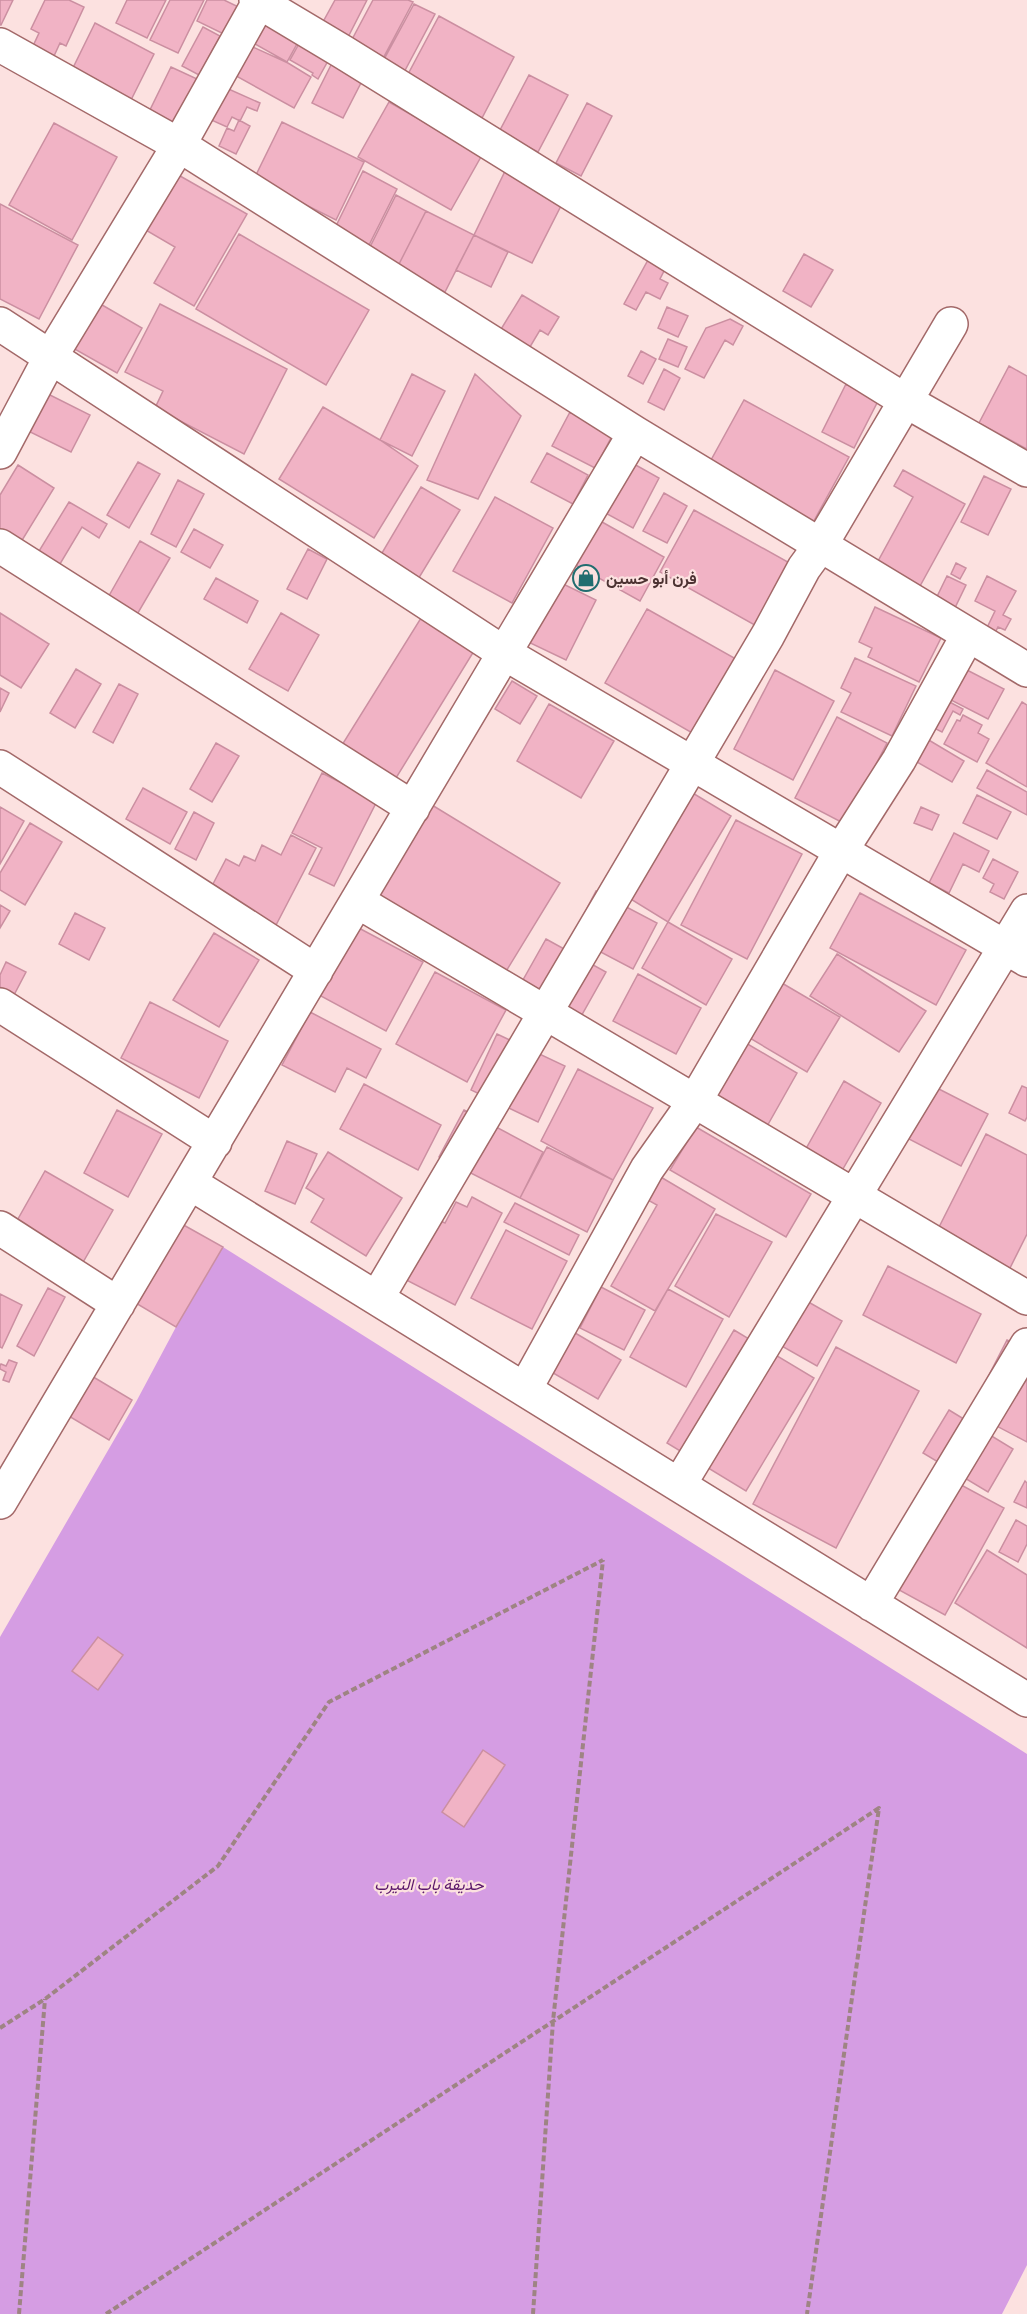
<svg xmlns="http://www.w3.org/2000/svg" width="1027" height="2314" viewBox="0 0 1027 2314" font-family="Merriweather,Vazirmatn,serif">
	<rect width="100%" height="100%" fill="#fce1e0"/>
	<path fill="#d59de3" d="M 223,1247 L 1027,1754 L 1027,2265 L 1002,2314 L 0,2314 L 0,1637 L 136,1402 L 176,1327 Z"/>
	<path fill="#f1b3c5" stroke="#cb8fa1" stroke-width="1.5" d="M 0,0 L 13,0 L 1,25 L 0,25 Z
		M 45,0 L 69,0 L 84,7 L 66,46 L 60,43 L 54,56 L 33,46 L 39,33 L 31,29 Z
		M 127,0 L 166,0 L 147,38 L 116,23 Z
		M 170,0 L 204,0 L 178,53 L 150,40 Z
		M 207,0 L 224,0 L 247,11 L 234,39 L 197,21 Z
		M 335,0 L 367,0 L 344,45 L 318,31 Z
		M 373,0 L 408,0 L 413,2 L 380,64 L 348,47 Z
		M 414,4 L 435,14 L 402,76 L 381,65 Z
		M 264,10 L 303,33 L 287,62 L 248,40 Z
		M 439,16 L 514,57 L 482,118 L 406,78 Z
		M 95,23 L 154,54 L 127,108 L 68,78 Z
		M 203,27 L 220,36 L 199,75 L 182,66 Z
		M 305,33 L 334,50 L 318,79 L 312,75 L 313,73 L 290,60 Z
		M 244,43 L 288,63 L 311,77 L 294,108 L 229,72 Z
		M 333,61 L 364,77 L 343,118 L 312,103 Z
		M 171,67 L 208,84 L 183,136 L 146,118 Z
		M 529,75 L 568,95 L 538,152 L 499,132 Z
		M 224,87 L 260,103 L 257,111 L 247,107 L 240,121 L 232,117 L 227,127 L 209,119 Z
		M 389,102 L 482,155 L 451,210 L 358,157 Z
		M 587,103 L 612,116 L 581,176 L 556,163 Z
		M 239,120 L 250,126 L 236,154 L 219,146 L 227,128 L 234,131 Z
		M 282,122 L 364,162 L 336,220 L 254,179 Z
		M 54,123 L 117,157 L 72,240 L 9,205 Z
		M 152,160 L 247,214 L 194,306 L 154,283 L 175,247 L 120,215 Z
		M 509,163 L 568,192 L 532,263 L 474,235 Z
		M 363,171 L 397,189 L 369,245 L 335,228 Z
		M 396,195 L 426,211 L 397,268 L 367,253 Z
		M 0,204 L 78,245 L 39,319 L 0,299 Z
		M 426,211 L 474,235 L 445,292 L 397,268 Z
		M 239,234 L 369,310 L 326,385 L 196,309 Z
		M 474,235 L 508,252 L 491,287 L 456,270 Z
		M 804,254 L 833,270 L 811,307 L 783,291 Z
		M 648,260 L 665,269 L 660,279 L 668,283 L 660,299 L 646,292 L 636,310 L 624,304 Z
		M 522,295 L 559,317 L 548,335 L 540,330 L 524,357 L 495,339 Z
		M 90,298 L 142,328 L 117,373 L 64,343 Z
		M 160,304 L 287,369 L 244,454 L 155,408 L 163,391 L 125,372 Z
		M 667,307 L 688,316 L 678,337 L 658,328 Z
		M 730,319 L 743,326 L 733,345 L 725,340 L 704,378 L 685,369 L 706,328 Z
		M 668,339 L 687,347 L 678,367 L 659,359 Z
		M 641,351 L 656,359 L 643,384 L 628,376 Z
		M 1009,366 L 1027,376 L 1027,449 L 979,423 Z
		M 664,369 L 680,378 L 664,410 L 648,402 Z
		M 412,374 L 445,391 L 412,456 L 380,440 Z
		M 475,374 L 521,416 L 478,499 L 427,480 Z
		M 846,384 L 878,401 L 854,448 L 822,432 Z
		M 42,391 L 90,415 L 71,452 L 24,429 Z
		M 744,400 L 849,457 L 810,528 L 705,471 Z
		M 323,407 L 380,440 L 418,466 L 374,538 L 279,479 Z
		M 570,412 L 613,434 L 595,468 L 552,446 Z
		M 547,453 L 588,475 L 573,504 L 531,482 Z
		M 625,459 L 659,478 L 633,528 L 598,509 Z
		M 138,462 L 160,474 L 129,528 L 107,515 Z
		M 18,465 L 54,488 L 21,542 L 0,529 L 0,495 Z
		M 903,470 L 965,504 L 914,597 L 871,574 L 913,497 L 894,486 Z
		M 984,476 L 1011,489 L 988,535 L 961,522 Z
		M 178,480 L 204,494 L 176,547 L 151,534 Z
		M 421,487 L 460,510 L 417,581 L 379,558 Z
		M 664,493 L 687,506 L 667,543 L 643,531 Z
		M 495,497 L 553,528 L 512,603 L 453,571 Z
		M 69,502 L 107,524 L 99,538 L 82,527 L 57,569 L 36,556 Z
		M 694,510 L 795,566 L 760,628 L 660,572 Z
		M 595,518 L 664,557 L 640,601 L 570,562 Z
		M 194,529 L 223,545 L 210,568 L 181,552 Z
		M 140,541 L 170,558 L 135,618 L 106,601 Z
		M 308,549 L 327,559 L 307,599 L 287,589 Z
		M 956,563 L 966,568 L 960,579 L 951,574 Z
		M 947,576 L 966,585 L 950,618 L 931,609 Z
		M 987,576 L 1016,591 L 1003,615 L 1011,619 L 1005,630 L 998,627 L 991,641 L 983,636 L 995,611 L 975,601 Z
		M 216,578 L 258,601 L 247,623 L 204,599 Z
		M 553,579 L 596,600 L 566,660 L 524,640 Z
		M 875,607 L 941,638 L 919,682 L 868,657 L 872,648 L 859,642 Z
		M 647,609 L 736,659 L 694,734 L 605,683 Z
		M 0,613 L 49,644 L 21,688 L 0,675 Z
		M 281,613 L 319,635 L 288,691 L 249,669 Z
		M 421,618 L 474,651 L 396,778 L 342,745 Z
		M 855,658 L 916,686 L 892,736 L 841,712 L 851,693 L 841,688 Z
		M 76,669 L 101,684 L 75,728 L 50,713 Z
		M 965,669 L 1004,689 L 988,719 L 949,699 Z
		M 775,670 L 834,701 L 793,780 L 734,749 Z
		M 512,681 L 537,696 L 520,724 L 495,709 Z
		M 119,684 L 138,694 L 113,743 L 93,732 Z
		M 0,688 L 9,693 L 0,712 Z
		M 938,696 L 963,709 L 960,715 L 953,711 L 942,732 L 924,723 Z
		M 1022,702 L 1027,705 L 1027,787 L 986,763 Z
		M 549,704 L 614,741 L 581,798 L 517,761 Z
		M 963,715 L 982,725 L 978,733 L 989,739 L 977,762 L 944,744 L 957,720 L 960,721 Z
		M 837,717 L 887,743 L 845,824 L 795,798 Z
		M 922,736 L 964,761 L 952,782 L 910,758 Z
		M 216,743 L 239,756 L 212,802 L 190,789 Z
		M 987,770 L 1027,792 L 1027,815 L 977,788 Z
		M 322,773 L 377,801 L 334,886 L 309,874 L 322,848 L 292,833 Z
		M 666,777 L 731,816 L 668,922 L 603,882 Z
		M 143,788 L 187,812 L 170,844 L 126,819 Z
		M 977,795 L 1011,812 L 997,839 L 963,823 Z
		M 427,802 L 560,883 L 505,973 L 373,893 Z
		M 0,807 L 24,821 L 0,864 Z
		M 921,807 L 939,815 L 932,830 L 914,823 Z
		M 194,812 L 214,823 L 196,860 L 175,849 Z
		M 736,820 L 802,854 L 747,959 L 681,925 Z
		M 30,823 L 62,842 L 25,905 L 0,890 L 0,873 Z
		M 954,833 L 989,851 L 979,872 L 963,864 L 949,893 L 929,883 Z
		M 291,835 L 316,848 L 275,927 L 216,895 L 219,888 L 213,884 L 226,859 L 239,866 L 244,856 L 255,861 L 262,845 L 281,855 Z
		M 993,859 L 1018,872 L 1004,899 L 990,892 L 994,884 L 983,878 Z
		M 596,891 L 657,923 L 633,969 L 572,937 Z
		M 860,893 L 966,950 L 936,1005 L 830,948 Z
		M 0,905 L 10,911 L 0,928 Z
		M 75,913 L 105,928 L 89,960 L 59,944 Z
		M 668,922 L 732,959 L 706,1005 L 642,968 Z
		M 355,926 L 423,962 L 386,1031 L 319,995 Z
		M 214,933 L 259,960 L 219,1027 L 173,1000 Z
		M 546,939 L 606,972 L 570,1036 L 510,1003 Z
		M 837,954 L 926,1011 L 899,1052 L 810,996 Z
		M 6,962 L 26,972 L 14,995 L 0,987 L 0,975 Z
		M 435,972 L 506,1010 L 467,1082 L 396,1044 Z
		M 638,974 L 701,1008 L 676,1054 L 613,1021 Z
		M 775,979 L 840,1017 L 807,1072 L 743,1034 Z
		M 150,1002 L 228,1041 L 199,1098 L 121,1058 Z
		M 310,1012 L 381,1049 L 366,1078 L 347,1068 L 335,1092 L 282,1065 Z
		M 497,1034 L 565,1066 L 538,1122 L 471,1090 Z
		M 739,1039 L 797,1073 L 766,1128 L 707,1094 Z
		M 578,1069 L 653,1108 L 613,1180 L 541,1141 Z
		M 844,1081 L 881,1103 L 840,1174 L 803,1154 Z
		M 364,1084 L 441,1125 L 418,1170 L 340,1129 Z
		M 933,1086 L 988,1114 L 961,1166 L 907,1138 Z
		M 1022,1086 L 1027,1088 L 1027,1117 L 1025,1121 L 1009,1113 Z
		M 117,1110 L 162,1134 L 128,1197 L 84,1173 Z
		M 464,1110 L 543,1152 L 520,1198 L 439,1157 Z
		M 696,1127 L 811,1194 L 786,1237 L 670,1170 Z
		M 986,1134 L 1027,1155 L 1027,1234 L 1002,1284 L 929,1247 Z
		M 287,1141 L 317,1154 L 295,1204 L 265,1191 Z
		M 547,1147 L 613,1180 L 587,1232 L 520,1198 Z
		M 328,1152 L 402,1198 L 366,1256 L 311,1222 L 324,1199 L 306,1188 Z
		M 45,1171 L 113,1210 L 82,1264 L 14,1226 Z
		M 659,1176 L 715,1209 L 655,1311 L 611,1286 L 657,1205 L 646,1199 Z
		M 472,1197 L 502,1213 L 455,1305 L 387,1270 L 436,1219 L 445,1223 L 456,1202 L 467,1207 Z
		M 515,1203 L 579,1235 L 569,1255 L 504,1222 Z
		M 716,1214 L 772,1242 L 729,1317 L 675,1286 Z
		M 180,1223 L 223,1247 L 176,1327 L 134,1302 Z
		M 506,1230 L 567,1261 L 532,1329 L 471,1298 Z
		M 888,1266 L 981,1314 L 956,1363 L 863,1315 Z
		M 601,1287 L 645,1310 L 624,1350 L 580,1328 Z
		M 48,1288 L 65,1297 L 34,1356 L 17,1346 Z
		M 668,1289 L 723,1319 L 686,1387 L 630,1357 Z
		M 789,1291 L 842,1321 L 817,1366 L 764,1336 Z
		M 0,1294 L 22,1305 L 2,1348 L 0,1347 Z
		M 565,1327 L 621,1360 L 598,1399 L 541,1366 Z
		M 734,1330 L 814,1378 L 746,1491 L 667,1443 Z
		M 1007,1340 L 1027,1350 L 1027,1442 L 970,1412 Z
		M 836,1347 L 919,1391 L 836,1548 L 753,1504 Z
		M 9,1360 L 17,1363 L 9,1382 L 3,1380 L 6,1372 L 0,1369 L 0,1366 L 1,1364 L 6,1366 Z
		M 90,1375 L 132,1400 L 109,1440 L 67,1415 Z
		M 949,1410 L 1013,1449 L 988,1492 L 923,1453 Z
		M 937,1472 L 1004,1508 L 945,1615 L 879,1579 Z
		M 1025,1481 L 1027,1483 L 1027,1508 L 1014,1502 Z
		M 1016,1520 L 1027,1526 L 1027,1544 L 1018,1562 L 999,1552 Z
		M 987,1550 L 1027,1575 L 1027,1648 L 955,1603 Z
		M 98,1637 L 123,1655 L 98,1690 L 72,1671 Z
		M 483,1750 L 505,1765 L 464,1827 L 442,1812 Z"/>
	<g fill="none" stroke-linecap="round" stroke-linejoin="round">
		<defs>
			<path id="minor" d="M 256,0 L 343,52 L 906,401 L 1027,470
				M 0,45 L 179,145 L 635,433 L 1027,670
				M 0,324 L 504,653 L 1027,960
				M 0,452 L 51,356 L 179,145 L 259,2
				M 0,546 L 413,808
				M 0,767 L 316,971
				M 357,901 L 1027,1298
				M 0,1005 L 215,1142
				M 190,1183 L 1027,1700
				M 0,1228 L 118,1304
				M 377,1298 L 768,635 L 804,568 L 820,546 L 951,324
				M 525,1389 L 647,1169 L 695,1101 L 841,851 L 899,760 L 968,635
				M 679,1485 L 1027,911
				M 0,1502 L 635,433
				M 871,1604 L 1027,1345"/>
		</defs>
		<use href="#minor" stroke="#a36969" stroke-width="36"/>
		<path stroke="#9e8483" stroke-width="4" stroke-dasharray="6 3" stroke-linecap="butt" d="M 0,2028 L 45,1999 L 218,1866 L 329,1702 L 603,1560
			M 19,2314 L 45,1999
			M 106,2314 L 879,1808 L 807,2314
			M 533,2314 L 553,2021 L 603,1560"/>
		<use href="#minor" stroke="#fff" stroke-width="33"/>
	</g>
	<defs>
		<symbol id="shop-ring" viewBox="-11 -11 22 22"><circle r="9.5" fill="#fce1e0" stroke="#216d70" stroke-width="1.5"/><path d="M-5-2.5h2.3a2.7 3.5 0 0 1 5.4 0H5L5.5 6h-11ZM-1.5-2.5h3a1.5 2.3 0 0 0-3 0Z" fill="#216d70"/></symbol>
	</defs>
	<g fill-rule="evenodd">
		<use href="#shop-ring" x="571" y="563" width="30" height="30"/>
	</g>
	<g text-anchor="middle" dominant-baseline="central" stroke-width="4.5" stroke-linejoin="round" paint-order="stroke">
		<g font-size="16" font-weight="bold" fill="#4c3232" stroke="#fce1e0" text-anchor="start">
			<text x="606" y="578">فرن أبو حسين</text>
		</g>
		<g font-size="16" font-style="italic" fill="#5b176a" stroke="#fce1e0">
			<text x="429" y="1884">حديقة باب النيرب</text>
		</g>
	</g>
</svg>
